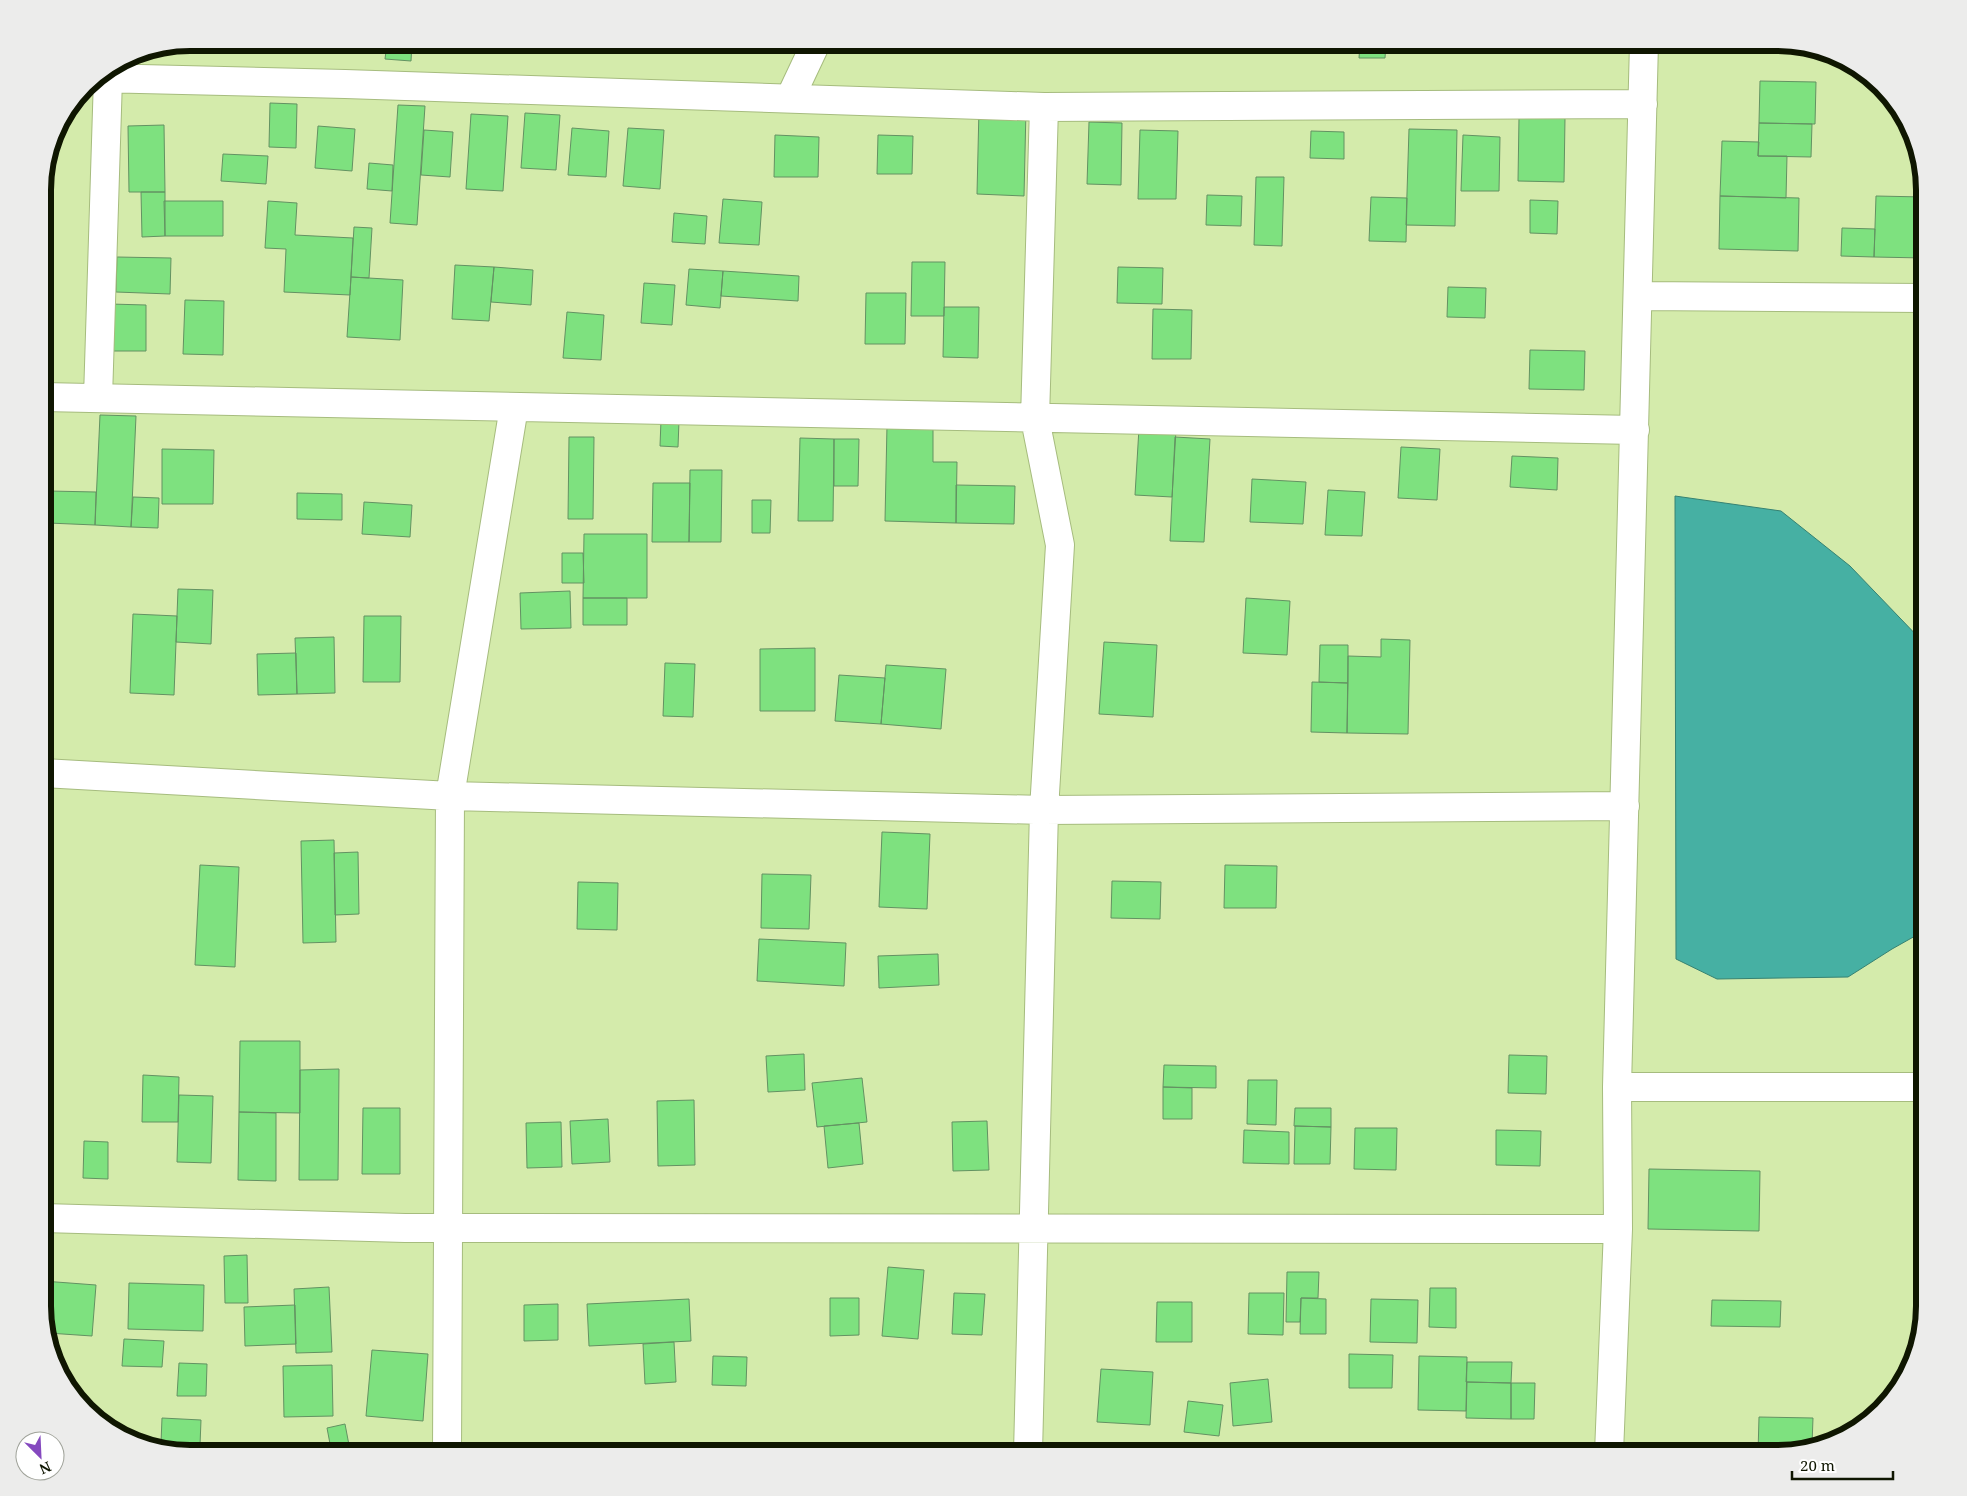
<svg xmlns="http://www.w3.org/2000/svg" width="1967" height="1496" viewBox="0 0 1967 1496" font-family="'Noto Serif',serif">
	<rect width="100%" height="100%" fill="#d4ebab"/>
	<path fill="#46b0a3" stroke="#368272" d="M 1675,496 L 1781,511 L 1850,566 L 1924,643 L 1924,931 L 1892,949 L 1848,977 L 1717,979 L 1676,959 Z"/>
	<path fill="#7ee17f" stroke="#639262" d="M 387,43 L 412,43 L 411,61 L 385,59 Z
		M 442,43 L 474,43 L 473,48 L 442,46 Z
		M 540,43 L 574,43 L 573,47 L 540,46 Z
		M 1360,43 L 1386,43 L 1385,58 L 1359,58 Z
		M 1393,43 L 1433,43 L 1433,49 L 1393,48 Z
		M 1530,43 L 1558,43 L 1558,45 L 1530,44 Z
		M 1760,81 L 1816,82 L 1815,124 L 1759,123 Z
		M 270,103 L 297,104 L 296,148 L 269,147 Z
		M 398,105 L 425,106 L 417,225 L 390,223 Z
		M 979,108 L 1026,109 L 1024,196 L 977,194 Z
		M 525,113 L 560,115 L 556,170 L 521,168 Z
		M 471,114 L 508,116 L 503,191 L 466,189 Z
		M 1519,117 L 1565,118 L 1564,182 L 1518,181 Z
		M 1089,122 L 1122,123 L 1121,185 L 1087,184 Z
		M 1759,123 L 1812,124 L 1811,157 L 1758,156 Z
		M 164,125 L 165,192 L 129,192 L 128,126 Z
		M 318,126 L 355,129 L 352,171 L 315,168 Z
		M 572,128 L 609,131 L 606,177 L 568,175 Z
		M 628,128 L 664,130 L 660,189 L 623,186 Z
		M 1409,129 L 1457,130 L 1455,226 L 1406,225 Z
		M 424,130 L 453,132 L 450,177 L 421,175 Z
		M 1140,130 L 1178,131 L 1176,199 L 1138,199 Z
		M 1311,131 L 1344,132 L 1344,159 L 1310,158 Z
		M 775,135 L 819,137 L 818,177 L 774,177 Z
		M 878,135 L 913,136 L 912,174 L 877,174 Z
		M 1463,135 L 1500,137 L 1499,191 L 1461,191 Z
		M 1722,141 L 1759,142 L 1758,156 L 1787,156 L 1786,198 L 1720,196 Z
		M 223,154 L 268,156 L 266,184 L 221,181 Z
		M 369,163 L 393,165 L 392,191 L 367,189 Z
		M 1256,177 L 1284,177 L 1282,246 L 1254,245 Z
		M 141,192 L 165,192 L 165,236 L 142,237 Z
		M 1207,195 L 1242,196 L 1241,226 L 1206,225 Z
		M 1720,196 L 1799,198 L 1798,251 L 1719,249 Z
		M 1876,196 L 1924,197 L 1924,258 L 1874,257 Z
		M 1371,197 L 1407,198 L 1406,242 L 1369,241 Z
		M 723,199 L 762,202 L 759,245 L 719,243 Z
		M 1530,200 L 1558,201 L 1557,234 L 1530,233 Z
		M 164,201 L 223,201 L 223,236 L 165,236 Z
		M 268,201 L 297,203 L 295,235 L 353,238 L 350,295 L 284,292 L 286,249 L 265,248 Z
		M 674,213 L 707,216 L 705,244 L 672,242 Z
		M 354,227 L 372,228 L 369,278 L 351,277 Z
		M 1842,228 L 1875,229 L 1874,257 L 1841,256 Z
		M 117,257 L 171,258 L 170,294 L 116,292 Z
		M 912,262 L 945,262 L 944,316 L 911,316 Z
		M 455,265 L 494,267 L 489,321 L 452,319 Z
		M 494,267 L 533,270 L 531,305 L 491,302 Z
		M 1118,267 L 1163,268 L 1162,304 L 1117,303 Z
		M 689,269 L 723,271 L 720,308 L 686,305 Z
		M 723,271 L 799,276 L 798,301 L 721,296 Z
		M 351,277 L 403,280 L 400,340 L 347,337 Z
		M 644,283 L 675,285 L 672,325 L 641,323 Z
		M 1448,287 L 1486,288 L 1485,318 L 1447,317 Z
		M 866,293 L 906,293 L 905,344 L 865,344 Z
		M 185,300 L 224,301 L 223,355 L 183,354 Z
		M 110,304 L 146,305 L 146,351 L 110,351 Z
		M 944,307 L 979,307 L 978,358 L 943,357 Z
		M 1153,309 L 1192,310 L 1191,359 L 1152,359 Z
		M 567,312 L 604,315 L 601,360 L 563,358 Z
		M 1530,350 L 1585,351 L 1584,390 L 1529,389 Z
		M 43,415 L 53,415 L 48,510 L 43,510 Z
		M 100,415 L 136,416 L 131,527 L 95,525 Z
		M 661,420 L 679,421 L 678,447 L 660,446 Z
		M 887,425 L 933,426 L 933,462 L 957,462 L 956,523 L 885,521 Z
		M 1139,428 L 1176,430 L 1172,497 L 1135,495 Z
		M 569,437 L 594,437 L 593,519 L 568,519 Z
		M 1175,437 L 1210,439 L 1204,542 L 1170,541 Z
		M 800,438 L 834,439 L 833,521 L 798,521 Z
		M 834,439 L 859,439 L 858,486 L 834,486 Z
		M 1401,447 L 1440,449 L 1437,500 L 1398,498 Z
		M 162,449 L 214,450 L 213,504 L 162,504 Z
		M 1512,456 L 1558,458 L 1557,490 L 1510,487 Z
		M 690,470 L 722,470 L 721,542 L 689,542 Z
		M 1252,479 L 1306,482 L 1303,524 L 1250,522 Z
		M 653,483 L 690,483 L 689,542 L 652,542 Z
		M 956,485 L 1015,486 L 1014,524 L 956,523 Z
		M 1328,490 L 1365,492 L 1362,536 L 1325,535 Z
		M 49,491 L 96,492 L 95,525 L 48,523 Z
		M 297,493 L 342,494 L 342,520 L 297,519 Z
		M 133,497 L 159,498 L 158,528 L 131,527 Z
		M 752,500 L 771,500 L 770,533 L 752,533 Z
		M 364,502 L 412,505 L 410,537 L 362,534 Z
		M 584,534 L 647,534 L 647,598 L 583,598 Z
		M 562,553 L 583,553 L 584,583 L 562,583 Z
		M 178,589 L 213,590 L 211,644 L 176,642 Z
		M 570,591 L 571,628 L 521,629 L 520,593 Z
		M 583,598 L 627,598 L 627,625 L 583,625 Z
		M 1246,598 L 1290,601 L 1287,655 L 1243,653 Z
		M 133,614 L 177,616 L 174,695 L 130,693 Z
		M 364,616 L 401,616 L 400,682 L 363,682 Z
		M 334,637 L 335,693 L 297,694 L 295,638 Z
		M 1381,639 L 1410,640 L 1408,734 L 1347,733 L 1348,656 L 1381,657 Z
		M 1104,642 L 1157,645 L 1153,717 L 1099,714 Z
		M 1320,645 L 1348,645 L 1348,683 L 1319,682 Z
		M 815,648 L 815,711 L 760,711 L 760,649 Z
		M 296,653 L 297,694 L 258,695 L 257,654 Z
		M 665,663 L 695,664 L 693,717 L 663,716 Z
		M 886,665 L 946,669 L 941,729 L 881,724 Z
		M 839,675 L 885,678 L 881,724 L 835,721 Z
		M 1312,682 L 1348,683 L 1347,733 L 1311,732 Z
		M 43,824 L 50,824 L 48,895 L 43,895 Z
		M 882,832 L 930,834 L 927,909 L 879,907 Z
		M 334,840 L 336,942 L 303,943 L 301,841 Z
		M 358,852 L 359,914 L 335,915 L 334,853 Z
		M 200,865 L 239,867 L 235,967 L 195,965 Z
		M 1225,865 L 1277,866 L 1276,908 L 1224,908 Z
		M 762,874 L 811,875 L 809,929 L 761,928 Z
		M 1112,881 L 1161,882 L 1160,919 L 1111,918 Z
		M 578,882 L 618,883 L 617,930 L 577,929 Z
		M 759,939 L 846,943 L 844,986 L 757,981 Z
		M 938,954 L 939,985 L 879,988 L 878,956 Z
		M 240,1041 L 300,1041 L 300,1113 L 239,1112 Z
		M 804,1054 L 805,1090 L 768,1092 L 766,1056 Z
		M 1509,1055 L 1547,1056 L 1546,1094 L 1508,1093 Z
		M 1164,1065 L 1216,1066 L 1216,1088 L 1163,1087 Z
		M 339,1069 L 338,1180 L 299,1180 L 300,1070 Z
		M 143,1075 L 179,1077 L 178,1122 L 142,1122 Z
		M 862,1078 L 867,1122 L 817,1127 L 812,1083 Z
		M 1248,1080 L 1277,1080 L 1276,1125 L 1247,1124 Z
		M 1163,1087 L 1192,1088 L 1192,1119 L 1163,1119 Z
		M 179,1095 L 213,1096 L 211,1163 L 177,1162 Z
		M 694,1100 L 695,1165 L 658,1166 L 657,1101 Z
		M 363,1108 L 400,1108 L 400,1174 L 362,1174 Z
		M 1295,1108 L 1331,1108 L 1331,1127 L 1294,1126 Z
		M 239,1112 L 276,1113 L 276,1181 L 238,1180 Z
		M 608,1119 L 610,1162 L 572,1164 L 570,1121 Z
		M 987,1121 L 989,1170 L 953,1171 L 952,1122 Z
		M 561,1122 L 562,1167 L 527,1168 L 526,1123 Z
		M 859,1123 L 863,1164 L 828,1168 L 824,1126 Z
		M 1295,1126 L 1331,1127 L 1330,1164 L 1294,1164 Z
		M 1355,1128 L 1397,1128 L 1396,1170 L 1354,1169 Z
		M 1244,1130 L 1289,1132 L 1289,1164 L 1243,1163 Z
		M 1496,1130 L 1541,1131 L 1540,1166 L 1496,1165 Z
		M 84,1141 L 108,1142 L 108,1179 L 83,1178 Z
		M 1649,1169 L 1760,1171 L 1759,1231 L 1648,1229 Z
		M 247,1255 L 248,1303 L 225,1303 L 224,1256 Z
		M 888,1267 L 924,1270 L 918,1339 L 882,1336 Z
		M 1287,1272 L 1319,1272 L 1318,1298 L 1301,1298 L 1300,1322 L 1286,1322 Z
		M 43,1281 L 96,1285 L 92,1336 L 48,1333 L 43,1315 Z
		M 129,1283 L 204,1285 L 203,1331 L 128,1329 Z
		M 329,1287 L 332,1352 L 296,1353 L 294,1289 Z
		M 1430,1288 L 1456,1288 L 1456,1328 L 1429,1327 Z
		M 954,1293 L 985,1294 L 982,1335 L 952,1334 Z
		M 1249,1293 L 1284,1293 L 1283,1335 L 1248,1334 Z
		M 830,1298 L 859,1298 L 859,1335 L 830,1336 Z
		M 1301,1298 L 1326,1299 L 1326,1334 L 1300,1334 Z
		M 689,1299 L 691,1341 L 589,1346 L 587,1304 Z
		M 1371,1299 L 1418,1300 L 1417,1343 L 1370,1342 Z
		M 1712,1300 L 1781,1301 L 1780,1327 L 1711,1326 Z
		M 1157,1302 L 1192,1302 L 1192,1342 L 1156,1342 Z
		M 558,1304 L 558,1340 L 524,1341 L 524,1305 Z
		M 295,1305 L 296,1344 L 245,1346 L 244,1307 Z
		M 124,1339 L 164,1341 L 162,1367 L 122,1366 Z
		M 674,1342 L 676,1382 L 645,1384 L 643,1344 Z
		M 372,1350 L 428,1354 L 423,1421 L 366,1416 Z
		M 1349,1354 L 1393,1355 L 1392,1388 L 1349,1388 Z
		M 713,1356 L 747,1357 L 746,1386 L 712,1385 Z
		M 1419,1356 L 1467,1357 L 1466,1411 L 1418,1410 Z
		M 1467,1362 L 1512,1362 L 1511,1383 L 1466,1382 Z
		M 179,1363 L 207,1364 L 206,1396 L 177,1396 Z
		M 332,1365 L 333,1416 L 284,1417 L 283,1366 Z
		M 1101,1369 L 1153,1372 L 1150,1425 L 1097,1422 Z
		M 1268,1379 L 1272,1422 L 1233,1426 L 1230,1383 Z
		M 1467,1382 L 1511,1383 L 1511,1419 L 1466,1418 Z
		M 1511,1383 L 1535,1383 L 1534,1419 L 1511,1419 Z
		M 1188,1401 L 1223,1405 L 1219,1436 L 1184,1432 Z
		M 1759,1417 L 1813,1418 L 1812,1445 L 1776,1454 L 1758,1453 Z
		M 162,1418 L 201,1420 L 200,1445 L 161,1443 Z
		M 345,1424 L 349,1445 L 331,1449 L 327,1428 Z
		M 1653,1446 L 1688,1447 L 1688,1453 L 1653,1453 Z
		M 353,1451 L 388,1451 L 388,1453 L 353,1453 Z"/>
	<g fill="none" stroke-linecap="round" stroke-linejoin="round">
		<defs>
			<path id="minor" d="M 98,78 L 345,84 L 1044,107 L 1643,104
				M 790,98 L 816,43
				M 1638,296 L 1924,298
				M 43,397 L 1635,430
				M 98,398 L 108,78
				M 43,773 L 450,796 L 1044,810 L 1625,806
				M 1617,1087 L 1924,1087
				M 43,1218 L 405,1228 L 1618,1229
				M 447,1453 L 450,796 L 514,407
				M 1028,1453 L 1044,810 L 1060,545 L 1035,419 L 1044,107
				M 1609,1453 L 1618,1229 L 1617,1087 L 1644,43"/>
		</defs>
		<use href="#minor" stroke="#a6bc7e" stroke-width="30"/>
		<use href="#minor" stroke="#fff" stroke-width="28"/>
	</g>
	<path d="M0 0H1967V1496H0ZM190 51H1777A139 139 0 0 1 1916 190V1306A139 139 0 0 1 1777 1445H190A139 139 0 0 1 51 1306V190A139 139 0 0 1 190 51Z" fill="#ececeb" fill-rule="evenodd"/>
	<path fill="none" stroke="#0f1601" stroke-width="6" d="M190 51H1777A139 139 0 0 1 1916 190V1306A139 139 0 0 1 1777 1445H190A139 139 0 0 1 51 1306V190A139 139 0 0 1 190 51Z"/>
	<g transform="translate(40 1456) rotate(156)"><circle r="24" fill="#ffffff" stroke="#9fa299"/>
	<path d="M0-4L9 19L0 12L-9 19Z" fill="#8549bf"/>
	<text y="-8" font-size="14" font-weight="bold" text-anchor="middle" fill="#0f1601">N</text>
	</g>
	<path d="M1792 1471v8h101v-8" fill="none" stroke="#0f1601" stroke-width="2.5"/>
	<text x="1800" y="1471" font-size="15" fill="#0f1601" stroke="#ffffff" stroke-width="4" paint-order="stroke">20 m</text>
</svg>
